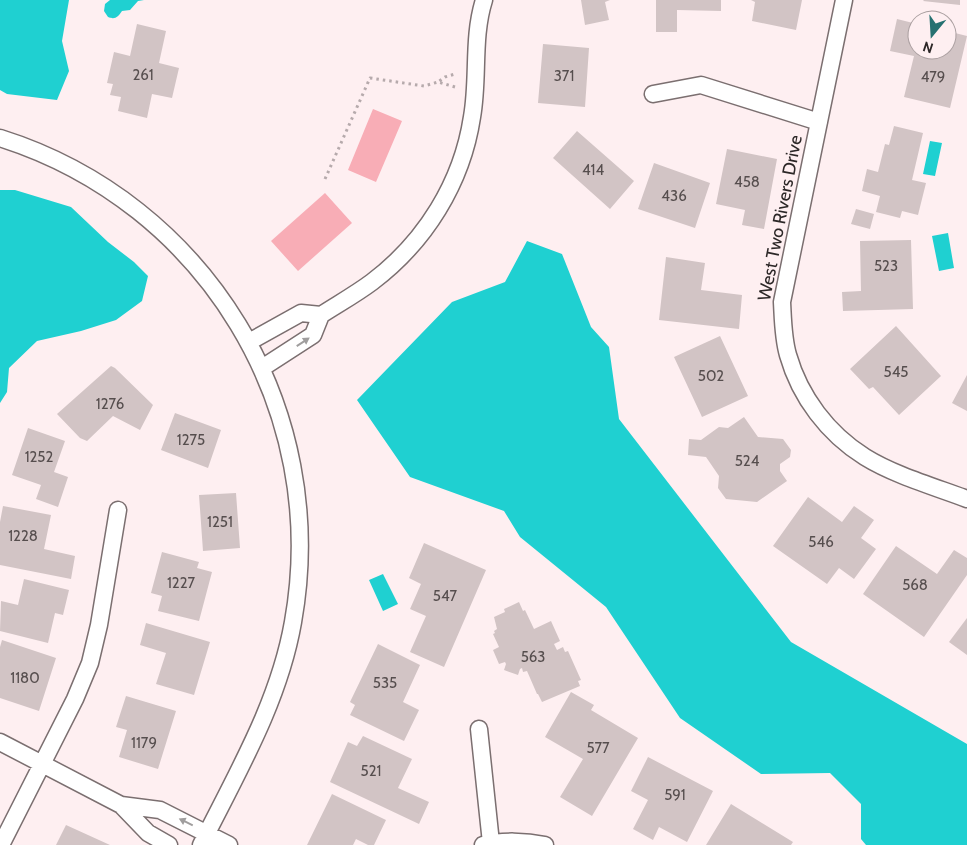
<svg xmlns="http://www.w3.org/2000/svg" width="967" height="845" viewBox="0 0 967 845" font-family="Cabin,sans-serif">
	<rect width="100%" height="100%" fill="#feeff1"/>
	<path fill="#f8adb6" d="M 373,109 L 402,121 L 376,182 L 348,170 Z
		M 325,193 L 352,223 L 298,271 L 271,241 Z"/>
	<path fill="#1fd0d1" d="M 0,0 L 69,0 L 62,41 L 69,71 L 57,100 L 7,94 L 0,90 Z
		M 110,0 L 144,0 L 138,1 L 130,10 L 122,11 C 118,17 115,20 108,17 L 104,11 L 105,4 Z
		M 930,141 L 942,143 L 935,176 L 923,174 Z
		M 0,190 L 15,190 L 71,207 L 108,242 L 134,262 L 148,276 L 142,301 L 116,320 L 81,331 L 37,341 L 9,368 L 7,392 L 0,403 Z
		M 948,233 L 954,268 L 939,271 L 932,236 Z
		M 527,241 L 562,254 L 591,327 L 609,347 L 619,419 L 791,642 L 967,744 L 967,845 L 866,845 L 861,839 L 861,804 L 830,773 L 761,774 L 680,718 L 606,607 L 520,537 L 504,511 L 410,477 L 357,400 L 452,302 L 505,282 Z
		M 383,574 L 398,604 L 383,611 L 369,580 Z"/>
	<path fill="#d2c4c5" d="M 581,0 L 610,0 L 605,2 L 609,20 L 585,25 Z
		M 656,0 L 721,0 L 721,11 L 677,10 L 677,32 L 656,32 Z
		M 751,0 L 802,0 L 796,30 L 752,21 L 755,2 Z
		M 924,0 L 960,0 L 960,5 L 923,1 Z
		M 897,19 L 917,24 L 917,50 L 947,50 L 947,31 L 967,36 L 950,108 L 904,97 L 914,56 L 890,51 Z
		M 137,24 L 166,31 L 159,63 L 179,68 L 172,98 L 152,94 L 147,118 L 118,111 L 121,97 L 110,95 L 113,84 L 107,83 L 114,52 L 130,56 Z
		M 543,44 L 589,48 L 585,107 L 538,103 Z
		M 894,126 L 923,133 L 912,180 L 926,183 L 918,215 L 902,211 L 900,218 L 876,212 L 880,196 L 862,191 L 867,169 L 878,172 L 885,144 L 889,145 Z
		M 577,131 L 634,181 L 610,209 L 553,158 Z
		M 727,149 L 777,159 L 764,229 L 742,225 L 745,210 L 716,204 Z
		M 654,163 L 710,183 L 695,228 L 638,209 Z
		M 856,209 L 874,214 L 870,229 L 851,224 Z
		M 911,240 L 913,309 L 843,311 L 842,292 L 861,291 L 860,241 Z
		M 666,257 L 705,263 L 701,290 L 742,295 L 739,329 L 659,320 Z
		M 896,326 L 941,376 L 899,415 L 873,387 L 869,389 L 850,369 Z
		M 720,336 L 748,396 L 702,417 L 674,357 Z
		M 111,366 L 115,368 L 153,405 L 140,430 L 113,416 L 87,441 L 80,438 L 57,414 Z
		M 967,375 L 967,411 L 952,403 Z
		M 175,413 L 221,430 L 208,468 L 161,450 Z
		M 744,417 L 758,437 L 783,439 L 791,450 L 790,457 L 780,464 L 780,471 L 787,481 L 757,502 L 726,499 L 718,488 L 719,476 L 706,457 L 688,455 L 689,439 L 701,440 L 719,427 L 728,428 Z
		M 28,428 L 65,441 L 54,472 L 68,477 L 58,507 L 36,499 L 41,485 L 12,475 Z
		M 236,493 L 240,548 L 203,551 L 199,495 Z
		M 808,497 L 842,522 L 854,506 L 874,520 L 861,538 L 876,549 L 854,579 L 839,568 L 827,584 L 773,546 Z
		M 3,506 L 51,515 L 44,549 L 75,556 L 71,579 L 0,565 L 0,522 Z
		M 424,543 L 486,570 L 444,667 L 410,652 L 426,616 L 410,609 L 421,584 L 409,578 Z
		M 896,546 L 937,574 L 954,550 L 967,558 L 967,575 L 924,637 L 863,594 Z
		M 162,552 L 199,562 L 197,568 L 212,572 L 199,621 L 158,611 L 162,596 L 151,593 Z
		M 24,579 L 69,590 L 63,615 L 55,613 L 48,643 L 0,631 L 1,601 L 18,605 Z
		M 519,602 L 523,611 L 525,610 L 534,629 L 551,621 L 560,641 L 554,644 L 557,650 L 563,647 L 565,652 L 568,651 L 581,680 L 578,681 L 580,686 L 542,702 L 538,694 L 537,694 L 527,671 L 523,672 L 522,668 L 520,669 L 518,675 L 504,670 L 506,664 L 505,662 L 499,664 L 493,650 L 499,647 L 493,634 L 495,633 L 494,631 L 497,629 L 494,617 L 505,612 L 504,609 Z
		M 967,618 L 967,655 L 949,642 Z
		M 146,623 L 210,642 L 194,695 L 156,684 L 166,653 L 140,645 Z
		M 2,640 L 56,658 L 39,711 L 0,698 L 0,647 Z
		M 378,644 L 420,665 L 403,702 L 419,710 L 404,741 L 350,715 L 355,705 L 350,702 Z
		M 571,692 L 594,705 L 591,710 L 638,738 L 592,816 L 560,797 L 583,759 L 545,737 Z
		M 126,696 L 176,711 L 158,769 L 119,757 L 127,730 L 116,727 Z
		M 363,736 L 412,759 L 398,788 L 429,802 L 419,824 L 330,782 L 348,742 L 357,746 Z
		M 648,757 L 713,791 L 687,842 L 659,827 L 653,840 L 633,829 L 648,800 L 631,791 Z
		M 332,794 L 386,820 L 374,845 L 368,845 L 356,839 L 353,845 L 307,845 Z
		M 731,804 L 793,842 L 791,845 L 706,845 Z
		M 66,825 L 110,845 L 56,845 Z"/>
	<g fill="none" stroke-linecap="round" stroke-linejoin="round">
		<defs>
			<path id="minor" d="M 844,0 L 782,302 C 783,320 783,338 788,355 C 800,397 828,434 865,457 C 894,475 935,487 967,499
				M 653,94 L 701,85 L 819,122
				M 0,138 C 206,203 331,409 293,622 C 279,702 237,773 201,845
				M 321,315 C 338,304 356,294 372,282 C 425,242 462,183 472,117 C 479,78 472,38 484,0
				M 249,342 L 301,313 L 321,315 L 313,335 L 262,368
				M 479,729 L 491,843
				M 0,742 L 121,805 L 148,833 L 169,845
				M 121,805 L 160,810 L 229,845
				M 1,845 L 75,699 L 90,663 L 99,625 L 118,510
				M 483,845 C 502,840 526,841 545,845"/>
		</defs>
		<use href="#minor" stroke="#7b6f70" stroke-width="19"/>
		<path stroke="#b6aaac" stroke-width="3" stroke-dasharray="2.5 4" stroke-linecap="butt" d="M 455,87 L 438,82 L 445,77 L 455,74
			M 325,179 L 370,78 L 424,86 L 438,82"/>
		<use href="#minor" stroke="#fff" stroke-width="16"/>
	</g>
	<defs><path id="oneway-solid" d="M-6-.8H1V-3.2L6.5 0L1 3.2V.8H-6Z" transform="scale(1.25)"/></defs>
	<g fill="#a09e9e">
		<use href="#oneway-solid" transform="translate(303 342) rotate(-33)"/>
		<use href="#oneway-solid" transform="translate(186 822) rotate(-154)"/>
	</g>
	<g text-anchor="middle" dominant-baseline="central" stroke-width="4" stroke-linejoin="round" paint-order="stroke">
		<g font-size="15" fill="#564e4e">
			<text x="143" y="75">261</text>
			<text x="564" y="76">371</text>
			<text x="933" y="77">479</text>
			<text x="593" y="170">414</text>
			<text x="747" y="182">458</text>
			<text x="674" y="196">436</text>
			<text x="886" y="266">523</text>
			<text x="896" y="372">545</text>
			<text x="711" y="376">502</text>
			<text x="110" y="404">1276</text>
			<text x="191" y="440">1275</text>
			<text x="39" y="457">1252</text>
			<text x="747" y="461">524</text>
			<text x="220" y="522">1251</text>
			<text x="23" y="536">1228</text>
			<text x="821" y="542">546</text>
			<text x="181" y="583">1227</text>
			<text x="915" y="585">568</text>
			<text x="445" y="596">547</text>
			<text x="533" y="657">563</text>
			<text x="25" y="678">1180</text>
			<text x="385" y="683">535</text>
			<text x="144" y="743">1179</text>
			<text x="598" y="748">577</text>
			<text x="371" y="771">521</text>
			<text x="675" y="795">591</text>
		</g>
		<g font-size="18" fill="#2c2727" stroke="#feeff1">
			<text transform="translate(780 218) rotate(-79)">West Two Rivers Drive</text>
		</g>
	</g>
	<g transform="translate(932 35) rotate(198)"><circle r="24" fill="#feeff1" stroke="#aa9fa0"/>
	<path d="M0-4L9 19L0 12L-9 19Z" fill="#267171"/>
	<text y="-8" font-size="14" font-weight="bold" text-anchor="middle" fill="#2c2727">N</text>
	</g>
</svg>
